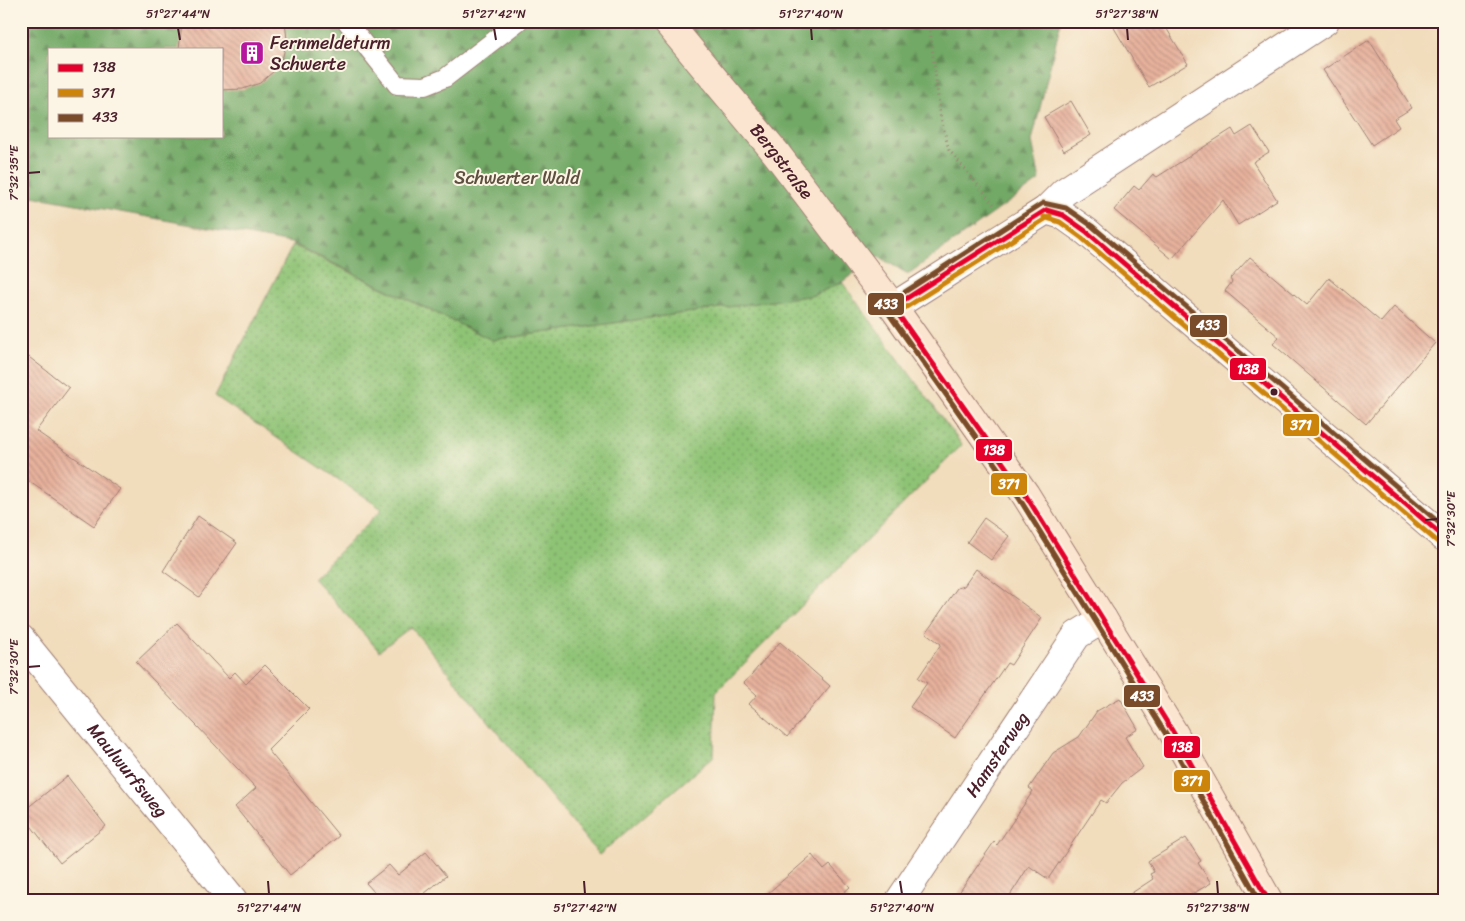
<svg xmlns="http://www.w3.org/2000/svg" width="1465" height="921" viewBox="0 0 1465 921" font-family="Sriracha,sans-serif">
	<defs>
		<pattern id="green-dots" width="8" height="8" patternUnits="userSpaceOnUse" patternTransform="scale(1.25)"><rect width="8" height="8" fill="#8ec375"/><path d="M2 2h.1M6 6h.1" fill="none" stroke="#769e60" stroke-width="1.8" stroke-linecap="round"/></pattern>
		<pattern id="forest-firs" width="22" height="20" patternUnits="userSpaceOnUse" patternTransform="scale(1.25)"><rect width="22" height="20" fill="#72a966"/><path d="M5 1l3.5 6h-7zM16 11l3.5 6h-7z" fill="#608954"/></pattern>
		<pattern id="building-back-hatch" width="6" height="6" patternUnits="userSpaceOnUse" patternTransform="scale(1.25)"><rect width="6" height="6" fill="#e7b29d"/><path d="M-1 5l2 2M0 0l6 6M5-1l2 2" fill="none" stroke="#bd9080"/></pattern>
	</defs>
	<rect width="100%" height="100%" fill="#fcf5e5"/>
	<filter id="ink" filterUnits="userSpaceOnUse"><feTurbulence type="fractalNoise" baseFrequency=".02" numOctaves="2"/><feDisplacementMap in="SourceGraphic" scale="10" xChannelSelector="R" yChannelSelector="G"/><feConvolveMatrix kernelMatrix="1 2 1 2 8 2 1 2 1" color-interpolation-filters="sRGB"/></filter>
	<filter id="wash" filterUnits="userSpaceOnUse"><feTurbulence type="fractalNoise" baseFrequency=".0096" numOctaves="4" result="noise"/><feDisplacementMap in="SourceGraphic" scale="20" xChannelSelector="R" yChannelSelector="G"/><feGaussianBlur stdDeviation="1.12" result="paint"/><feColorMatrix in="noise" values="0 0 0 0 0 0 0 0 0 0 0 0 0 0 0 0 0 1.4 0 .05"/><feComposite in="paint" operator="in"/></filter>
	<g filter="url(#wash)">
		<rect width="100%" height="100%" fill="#f1dcbb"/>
		<path fill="url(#green-dots)" stroke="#6c7150" d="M 293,245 L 492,340 L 814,295 L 842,282 L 962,445 L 716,692 L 714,756 L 599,855 L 411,627 L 379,651 L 313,578 L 382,509 L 215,396 Z"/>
		<path fill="url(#forest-firs)" stroke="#5e6448" fill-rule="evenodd" d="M 21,21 L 1061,21 L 1032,141 L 1040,180 L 908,274 L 877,256 L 842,282 L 814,295 L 492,340 L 291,243 L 21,194 ZM 49,49 L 221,49 L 221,136 L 49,136 Z"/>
		<g id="blocks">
			<path fill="url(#building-back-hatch)" d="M 182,21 L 285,21 L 287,40 L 283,56 L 274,71 L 260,83 L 243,89 L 221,90 L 221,49 L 179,49 Z
				M 1110,21 L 1162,21 L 1188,64 L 1149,87 Z
				M 1369,40 L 1412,108 L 1394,119 L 1399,127 L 1372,145 L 1323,70 Z
				M 1071,101 L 1091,135 L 1064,151 L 1044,117 Z
				M 1252,126 L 1269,152 L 1253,162 L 1277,200 L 1238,225 L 1223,200 L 1172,259 L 1114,210 L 1134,186 L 1139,190 L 1153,174 L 1157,177 L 1232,129 L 1236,136 Z
				M 1250,257 L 1307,305 L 1329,278 L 1381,322 L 1394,307 L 1435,343 L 1366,424 L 1273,344 L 1279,337 L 1225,291 L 1232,282 L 1230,279 Z
				M 21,351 L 69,388 L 36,431 L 120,489 L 94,526 L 21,476 Z
				M 198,516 L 237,543 L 199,597 L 163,571 Z
				M 984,518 L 1009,536 L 991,560 L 967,542 Z
				M 976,569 L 1042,618 L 1011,665 L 1007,663 L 955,738 L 910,707 L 927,683 L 918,678 L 941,644 L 926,633 L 957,588 L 964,586 Z
				M 177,623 L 229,678 L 235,672 L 246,684 L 265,665 L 309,709 L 268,750 L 339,836 L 290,875 L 235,807 L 256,788 L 136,662 Z
				M 780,642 L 830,686 L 787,737 L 749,704 L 757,695 L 744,683 Z
				M 1120,698 L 1138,729 L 1125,737 L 1143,767 L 1122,783 L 1106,803 L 1101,800 L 1048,879 L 1029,866 L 1007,900 L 954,900 L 994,842 L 997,845 L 1033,791 L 1029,788 L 1053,753 L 1079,737 L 1097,711 Z
				M 67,776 L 106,826 L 60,863 L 21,813 Z
				M 1186,838 L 1201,861 L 1198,863 L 1211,883 L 1182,900 L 1121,900 L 1153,879 L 1150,874 L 1154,872 L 1148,861 Z
				M 426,852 L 446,876 L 419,898 L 420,900 L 369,900 L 376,894 L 366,883 L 389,865 L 398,875 Z
				M 812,855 L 824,870 L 830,865 L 850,887 L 843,893 L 849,900 L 760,900 Z"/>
		</g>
	</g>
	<g filter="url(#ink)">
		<use href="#blocks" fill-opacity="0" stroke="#9e7e73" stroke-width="1"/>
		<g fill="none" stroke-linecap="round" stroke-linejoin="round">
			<defs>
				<path id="service" d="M 346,21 L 397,85 L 425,86 L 445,78 L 519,21"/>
				<g id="minor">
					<path d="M 1046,210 L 1063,215 L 1087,232 L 1444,537"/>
					<path d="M 893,307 L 1046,210 L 1064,192 L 1325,21"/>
					<path id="s1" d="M 21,639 L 233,900"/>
					<path id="s2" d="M 900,900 L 1077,635 L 1103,619"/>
				</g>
				<g id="secondary">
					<path id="s3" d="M 666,21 L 776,153 L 893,307 L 1025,494 L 1173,732 L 1268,900"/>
				</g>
			</defs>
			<use href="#service" stroke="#9e7e73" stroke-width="20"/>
			<use href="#minor" stroke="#9e7e73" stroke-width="30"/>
			<use href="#secondary" stroke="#9e7e73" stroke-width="30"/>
			<path stroke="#9e7e73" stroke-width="3" stroke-dasharray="1 4" stroke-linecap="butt" d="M 929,21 L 940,114 L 949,150 L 995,206"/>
			<use href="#service" stroke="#fff" stroke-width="18"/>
			<use href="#minor" stroke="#fff" stroke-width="28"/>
			<use href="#secondary" stroke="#fce5d0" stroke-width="28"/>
			<defs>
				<path id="bus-1" d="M 1046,210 L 1063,215 L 1087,232 L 1444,537
					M 893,307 L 1025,494 L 1173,732 L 1268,900
					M 893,307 L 1046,210"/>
				<path id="bus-2" d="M 1044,217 L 1060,222 L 1082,238 L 1439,543
					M 887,311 L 1019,498 L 1167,736 L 1259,900
					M 897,313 L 1050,216"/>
				<path id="bus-3" d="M 1259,900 L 1167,736 L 1019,498 L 887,311 L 886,304 L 1043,203 L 1066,208 L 1092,226 L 1444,527"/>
			</defs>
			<use href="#bus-1" stroke="#fcf5e5" stroke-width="9"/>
			<use href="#bus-2" stroke="#fcf5e5" stroke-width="9"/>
			<use href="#bus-3" stroke="#fcf5e5" stroke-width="9"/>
			<use href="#bus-1" stroke="#e4002b" stroke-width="5"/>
			<use href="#bus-2" stroke="#cc840b" stroke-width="5"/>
			<use href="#bus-3" stroke="#7a4b2a" stroke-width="5"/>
		</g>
	</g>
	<path fill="none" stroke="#4a1f2b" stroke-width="2" d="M 178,28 L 180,40M 494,28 L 496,40M 811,28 L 812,40M 1127,28 L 1128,40M 28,173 L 40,172M 1425,520 L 1438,519M 28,667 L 40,666M 268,881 L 269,894M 584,881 L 585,894M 900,881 L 902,894M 1217,881 L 1218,894"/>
	<defs>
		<symbol id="building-square" viewBox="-11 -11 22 22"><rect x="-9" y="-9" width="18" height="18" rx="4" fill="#b5179e" stroke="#fcf5e5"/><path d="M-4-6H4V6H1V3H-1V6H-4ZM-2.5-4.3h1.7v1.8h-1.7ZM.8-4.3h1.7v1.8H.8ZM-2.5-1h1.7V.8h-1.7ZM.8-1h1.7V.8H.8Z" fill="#fff"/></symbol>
	</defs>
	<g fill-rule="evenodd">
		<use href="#building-square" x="238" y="39" width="28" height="28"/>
	</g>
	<circle fill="#4a1f2b" stroke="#fcf5e5" stroke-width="2" cx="1274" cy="392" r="4.5"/>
	<g text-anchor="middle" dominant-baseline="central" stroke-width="4" stroke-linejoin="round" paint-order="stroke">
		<g font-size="18" fill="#4a1f2b" stroke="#fcf5e5" text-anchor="start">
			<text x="270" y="43">Fernmeldeturm<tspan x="270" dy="21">Schwerte</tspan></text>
		</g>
		<g font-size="18" fill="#4a1f2b" stroke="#fcf5e5">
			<text stroke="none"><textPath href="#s3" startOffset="182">Bergstraße</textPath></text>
			<text stroke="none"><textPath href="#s2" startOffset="175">Hamsterweg</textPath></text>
			<text stroke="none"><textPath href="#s1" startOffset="169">Maulwurfsweg</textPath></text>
		</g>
		<g font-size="18" fill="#5e5041" stroke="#fcf5e5">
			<text x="517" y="178">Schwerter Wald</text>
		</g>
	</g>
	<g stroke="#fcf5e5" stroke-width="2">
		<rect x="867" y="292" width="38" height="24" rx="5" fill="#7a4b2a"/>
		<rect x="1189" y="314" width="39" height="24" rx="5" fill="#7a4b2a"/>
		<rect x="1229" y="357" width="38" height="24" rx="5" fill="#e4002b"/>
		<rect x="1282" y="413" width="38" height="24" rx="5" fill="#cc840b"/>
		<rect x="975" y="438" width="38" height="24" rx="5" fill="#e4002b"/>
		<rect x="990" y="472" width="38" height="24" rx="5" fill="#cc840b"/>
		<rect x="1123" y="684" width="38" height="24" rx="5" fill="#7a4b2a"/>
		<rect x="1163" y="735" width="38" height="24" rx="5" fill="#e4002b"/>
		<rect x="1173" y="769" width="38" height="24" rx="5" fill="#cc840b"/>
	</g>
	<g font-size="14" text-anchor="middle" font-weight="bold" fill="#fff">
		<text x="886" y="309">433</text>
		<text x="1208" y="330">433</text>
		<text x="1248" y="374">138</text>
		<text x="1301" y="430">371</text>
		<text x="994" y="455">138</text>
		<text x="1009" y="489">371</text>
		<text x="1142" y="701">433</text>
		<text x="1182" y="752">138</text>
		<text x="1192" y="786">371</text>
	</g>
	<rect width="1465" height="921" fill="none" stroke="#fcf5e5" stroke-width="55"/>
	<rect x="48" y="48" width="175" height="90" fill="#fcf5e5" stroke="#b59f9b"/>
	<rect x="58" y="64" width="25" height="8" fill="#e4002b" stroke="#b59f9b"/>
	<text x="92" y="72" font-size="15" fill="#4a1f2b">138</text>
	<rect x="58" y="89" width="25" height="8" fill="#cc840b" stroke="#b59f9b"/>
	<text x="92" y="98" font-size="15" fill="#4a1f2b">371</text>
	<rect x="58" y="114" width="25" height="8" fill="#7a4b2a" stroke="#b59f9b"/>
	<text x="92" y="122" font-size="15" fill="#4a1f2b">433</text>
	<rect x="28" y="28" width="1410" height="866" fill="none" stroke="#4a1f2b" stroke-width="2"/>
	<g font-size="12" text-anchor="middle" fill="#4a1f2b">
		<text x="178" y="18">51°27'44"N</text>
		<text x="494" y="18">51°27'42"N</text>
		<text x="811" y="18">51°27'40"N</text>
		<text x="1127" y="18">51°27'38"N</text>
		<text transform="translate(14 173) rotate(-90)" y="4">7°32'35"E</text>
		<text transform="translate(1451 519) rotate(-90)" y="4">7°32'30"E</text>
		<text transform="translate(14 667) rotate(-90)" y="4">7°32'30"E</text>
		<text x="269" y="912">51°27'44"N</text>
		<text x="585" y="912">51°27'42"N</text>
		<text x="902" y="912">51°27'40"N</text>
		<text x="1218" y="912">51°27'38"N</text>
	</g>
</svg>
